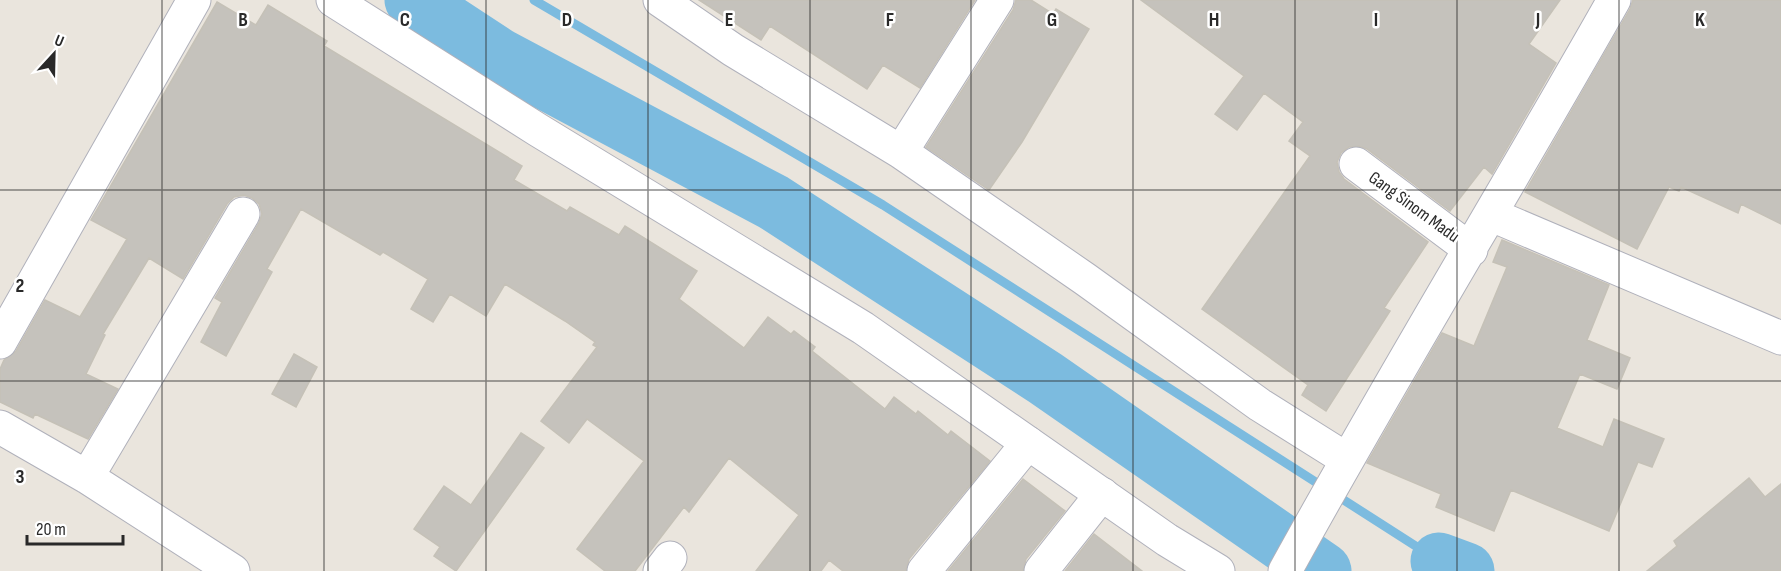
<svg xmlns="http://www.w3.org/2000/svg" width="1781" height="571" viewBox="0 0 1781 571" font-family="'Sofia Sans Condensed',sans-serif">
	<rect width="100%" height="100%" fill="#eae5dd"/>
	<g fill="none" stroke-linecap="round" stroke-linejoin="round">
		<path stroke="#7cbbdf" stroke-width="9" d="M 534,0 L 883,205 L 1439,561"/>
		<path stroke="#7cbbdf" stroke-width="57" d="M 413,0 L 500,57 L 773,202 L 1045,378 L 1323,571
			M 1439,561 L 1466,571"/>
	</g>
	<path fill="#c5c2bc" stroke="#c5c1b7" stroke-width="1.5" d="M 699,0 L 975,0 L 920,88 L 883,65 L 867,89 L 770,26 L 761,40 Z
		M 1016,0 L 1031,0 L 1053,14 L 1056,9 L 1089,29 L 1022,142 L 989,190 L 926,147 L 1013,10 Z
		M 1141,0 L 1560,0 L 1529,44 L 1556,63 L 1492,174 L 1484,167 L 1450,211 L 1367,149 L 1359,146 L 1349,147 L 1341,153 L 1337,162 L 1339,172 L 1344,179 L 1428,242 L 1384,308 L 1390,311 L 1326,411 L 1302,395 L 1308,385 L 1202,309 L 1310,156 L 1289,141 L 1303,122 L 1264,93 L 1237,130 L 1215,114 L 1244,76 Z
		M 1633,0 L 1781,0 L 1781,224 L 1741,204 L 1738,213 L 1681,187 L 1679,191 L 1669,187 L 1637,249 L 1525,192 L 1630,9 Z
		M 217,2 L 256,25 L 268,5 L 327,41 L 324,46 L 522,166 L 514,180 L 567,211 L 570,207 L 619,235 L 625,226 L 697,271 L 679,299 L 744,348 L 768,317 L 791,334 L 794,331 L 815,347 L 812,351 L 885,409 L 894,397 L 916,414 L 918,411 L 948,435 L 951,431 L 990,461 L 909,559 L 906,571 L 843,571 L 829,560 L 821,571 L 756,571 L 799,515 L 729,458 L 689,512 L 684,507 L 635,571 L 605,571 L 577,549 L 644,461 L 587,419 L 569,443 L 541,421 L 597,347 L 593,345 L 595,342 L 565,321 L 505,284 L 486,316 L 450,294 L 433,322 L 411,309 L 428,279 L 383,252 L 380,255 L 301,209 L 267,269 L 272,272 L 226,356 L 201,342 L 222,302 L 215,298 L 259,223 L 262,214 L 259,204 L 252,198 L 244,195 L 234,197 L 227,204 L 183,279 L 149,258 L 103,334 L 105,335 L 86,374 L 118,389 L 88,439 L 35,414 L 33,418 L 0,402 L 0,369 L 4,360 L 16,351 L 45,300 L 80,317 L 127,239 L 91,220 Z
		M 1502,240 L 1609,285 L 1587,340 L 1630,358 L 1617,389 L 1580,374 L 1557,428 L 1603,447 L 1614,419 L 1664,439 L 1652,467 L 1638,462 L 1609,531 L 1511,490 L 1494,531 L 1436,507 L 1441,494 L 1367,463 L 1442,333 L 1474,346 L 1507,267 L 1493,262 Z
		M 294,354 L 317,367 L 296,407 L 272,394 Z
		M 521,433 L 544,448 L 456,571 L 434,556 L 440,547 L 414,529 L 444,486 L 471,505 Z
		M 1749,478 L 1765,497 L 1781,484 L 1781,571 L 1647,571 L 1677,546 L 1674,541 Z
		M 1023,479 L 1065,511 L 1026,559 L 1023,571 L 948,571 Z
		M 1094,534 L 1142,571 L 1065,571 Z"/>
	<g fill="none" stroke-linecap="round" stroke-linejoin="round">
		<defs>
			<path id="street" d="M 660,0 L 733,50 L 901,152 L 1085,279 L 1260,405 L 1346,459
				M 901,152 L 997,0
				M 1356,164 L 1471,250
				M 1492,215 L 1781,338
				M 0,342 L 194,0
				M 0,427 L 87,477 L 233,571
				M 87,477 L 243,214
				M 660,571 L 670,558
				M 924,571 L 1028,443
				M 1041,571 L 1102,494
				M 1285,571 C 1391,378 1506,191 1614,0"/>
			<path id="secondary" d="M 333,0 L 538,130 L 863,328 L 1167,540 L 1218,571"/>
		</defs>
		<use href="#street" stroke="#b0b1bb" stroke-width="35"/>
		<use href="#secondary" stroke="#b0b1bb" stroke-width="35"/>
		<use href="#street" stroke="#fff" stroke-width="33"/>
		<use href="#secondary" stroke="#fff" stroke-width="33"/>
	</g>
	<path fill="none" stroke="#292929" stroke-width="1.5" stroke-opacity="0.55" d="M 162,0 L 162,571M 324,0 L 324,571M 486,0 L 486,571M 648,0 L 648,571M 810,0 L 810,571M 971,0 L 971,571M 1133,0 L 1133,571M 1295,0 L 1295,571M 1457,0 L 1457,571M 1619,0 L 1619,571M 0,190 L 1781,190M 0,381 L 1781,381"/>
	<g text-anchor="middle" dominant-baseline="central" stroke-width="5" stroke-linejoin="round" paint-order="stroke">
		<g font-size="18" fill="#292929" stroke="#fff">
			<text transform="translate(1414 207) rotate(36)">Gang Sinom Madu</text>
		</g>
	</g>
	<g font-size="20" text-anchor="middle" font-weight="bold" fill="#292929" stroke="#fff" stroke-width="5" stroke-linejoin="round" paint-order="stroke">
		<text x="243" y="26">B</text>
		<text x="405" y="26">C</text>
		<text x="567" y="26">D</text>
		<text x="729" y="26">E</text>
		<text x="890" y="26">F</text>
		<text x="1052" y="26">G</text>
		<text x="1214" y="26">H</text>
		<text x="1376" y="26">I</text>
		<text x="1538" y="26">J</text>
		<text x="1700" y="26">K</text>
		<text x="20" y="292">2</text>
		<text x="20" y="483">3</text>
	</g>
	<g transform="translate(54 54) rotate(22)" stroke="#ffffff" stroke-width="4.5" paint-order="stroke">
	<path d="M0-4.5L10 22L0 15L-10 22Z" fill="#292929"/>
	<text y="-9" font-size="16" font-weight="bold" text-anchor="middle" fill="#292929">U</text>
	</g>
	<path d="M27 535v9h96v-9" fill="none" stroke="#292929" stroke-width="3"/>
	<text x="36" y="535" font-size="18" fill="#292929" stroke="#ffffff" stroke-width="4.5" paint-order="stroke">20 m</text>
</svg>
